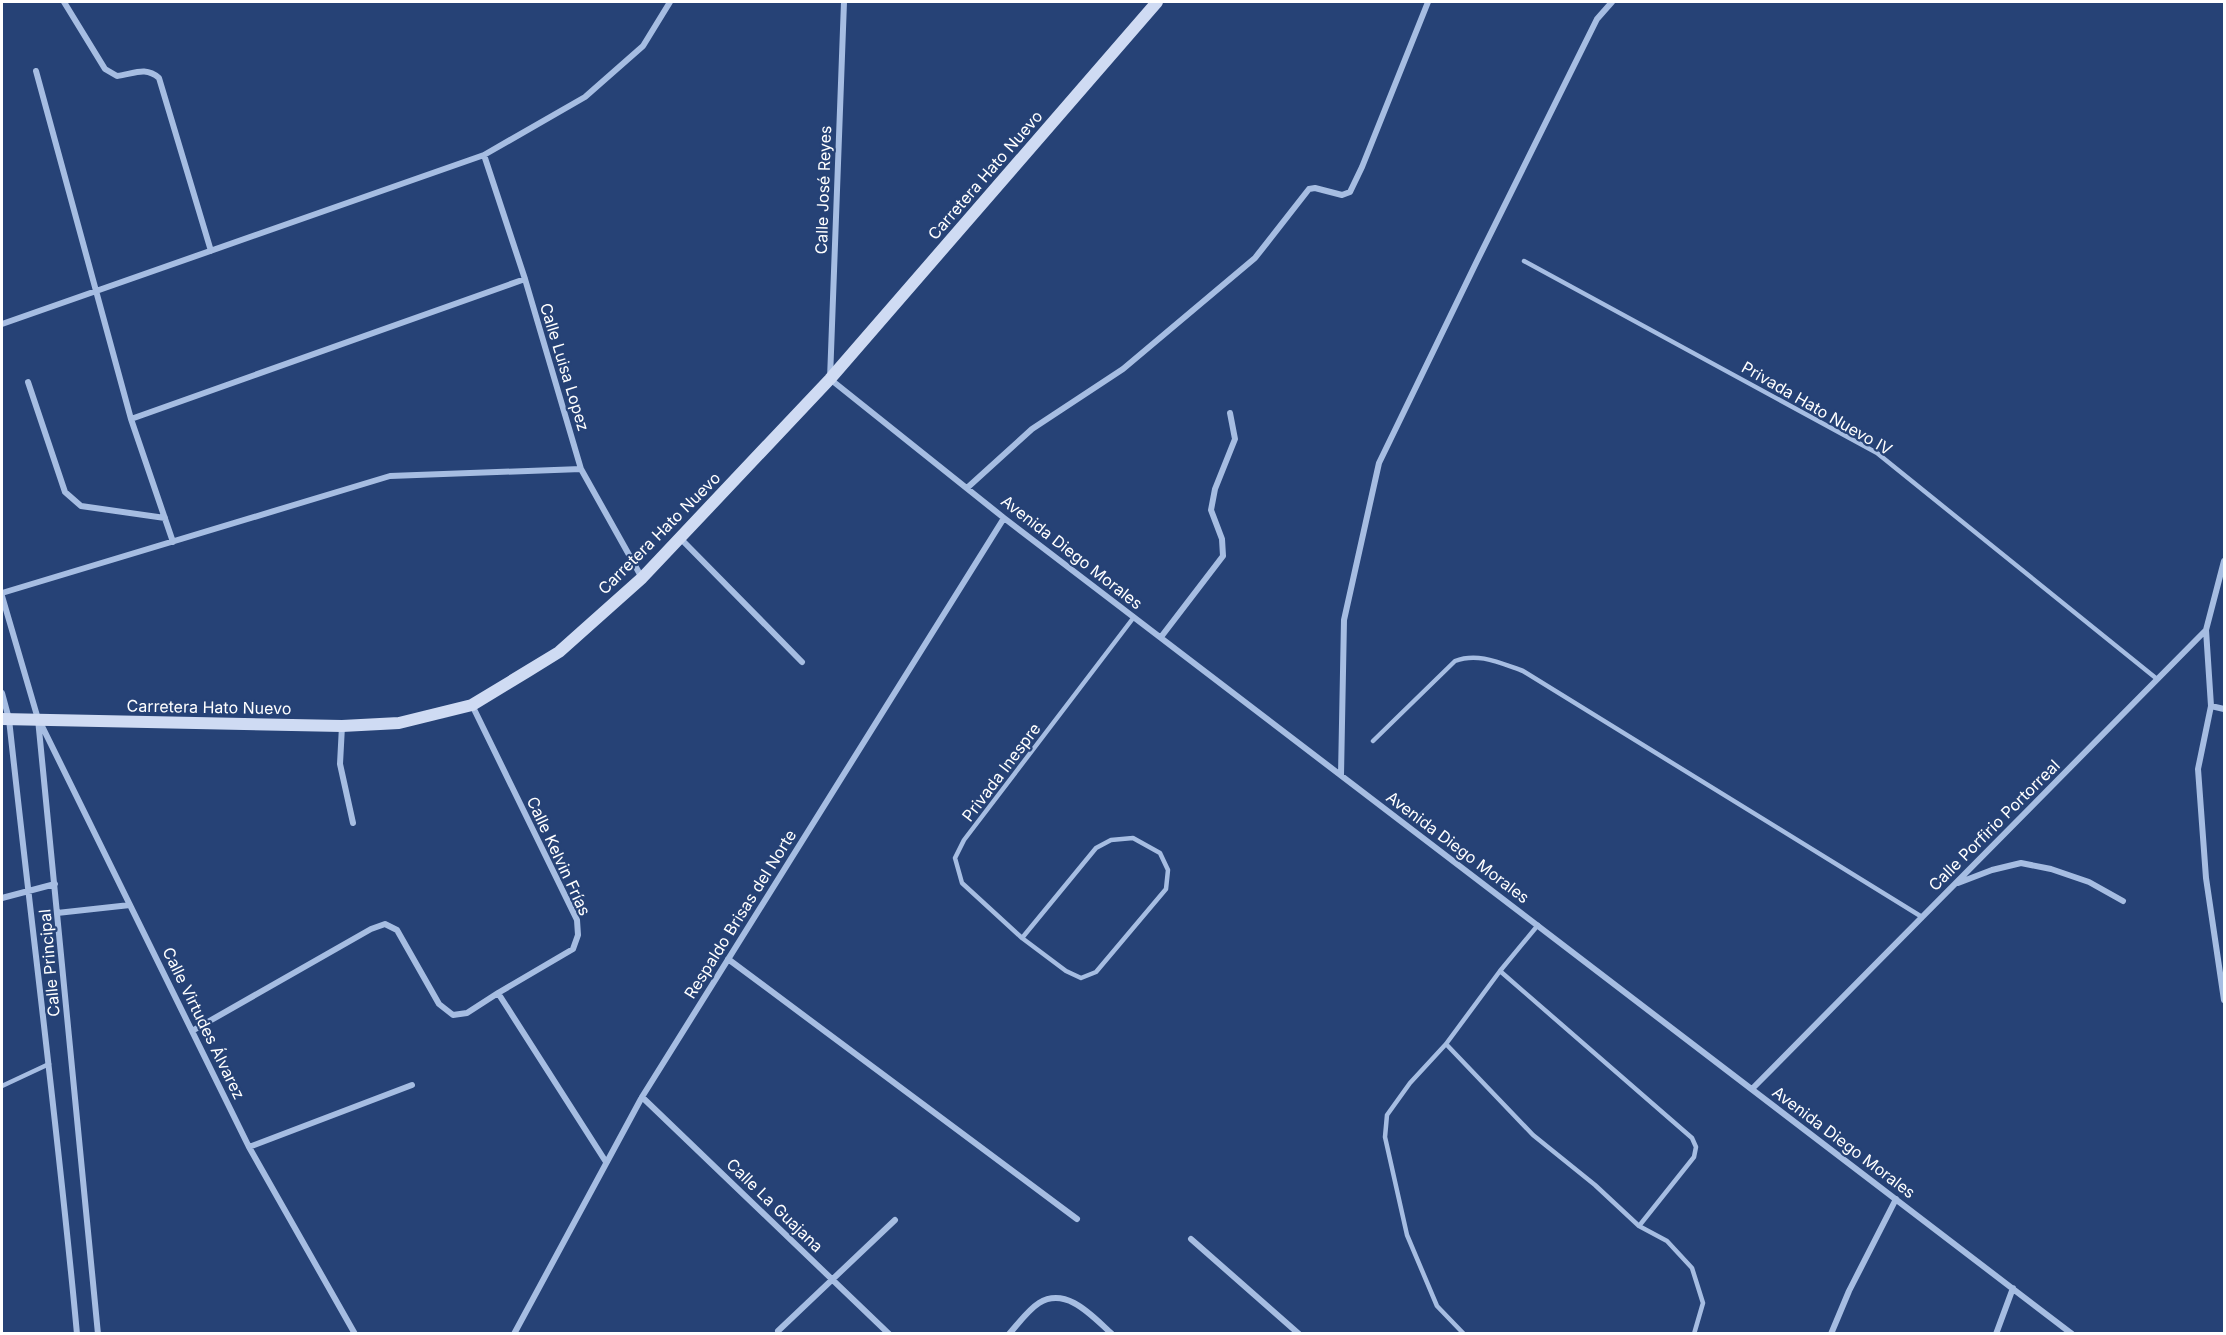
<svg xmlns="http://www.w3.org/2000/svg" width="2226" height="1335" viewBox="0 0 2226 1335" font-family="Inter,sans-serif">
	<rect width="100%" height="100%" fill="#264276"/>
	<g fill="none" stroke-linecap="round" stroke-linejoin="round">
		<path stroke="#a6bde2" stroke-width="4.5" d="M 1524,261 L 1877,453 L 2157,679
			M 1373,741 L 1455,661 C 1478,652 1500,663 1523,671 L 1922,917
			M 1022,938 L 1096,848 L 1111,840 L 1133,838 L 1160,853 L 1168,870 L 1166,889 L 1096,972 L 1081,978 L 1066,971 L 1022,938 L 962,883 L 955,858 L 964,840 L 1134,617
			M 1500,971 L 1692,1138 L 1696,1147 L 1694,1157 L 1639,1226
			M 1446,1044 L 1533,1135 L 1595,1185 L 1639,1226 L 1667,1241 L 1692,1268 L 1703,1303 L 1694,1334
			M 2,1086 L 49,1064
			M 1464,1334 L 1437,1306 L 1407,1235 L 1385,1137 L 1387,1115 L 1410,1083 L 1446,1044 L 1500,971 L 1538,925"/>
		<path stroke="#a6bde2" stroke-width="6" d="M 64,2 L 105,69 L 117,76 C 134,74 145,66 159,78 L 211,251
			M 844,2 L 830,379 L 1004,518 L 2072,1334
			M 36,71 L 131,419 L 173,542
			M 484,155 L 525,279 L 581,469 L 642,578
			M 2,324 L 484,155 L 585,97 L 643,46 L 670,2
			M 28,382 L 65,492 L 81,506 L 165,518
			M 131,419 L 525,279
			M 967,488 L 1032,429 L 1123,369 L 1255,258 L 1309,189 L 1315,188 L 1342,195 L 1350,192 L 1362,167 L 1428,2
			M 680,538 L 802,662
			M 2,593 L 390,476 L 581,469
			M 2,596 L 38,719 L 98,1334
			M 2206,630 L 2211,706 L 2198,769 L 2206,878 L 2224,1000
			M 1161,637 L 1223,556 L 1222,539 L 1211,510 L 1215,489 L 1235,439 L 1230,413
			M 2,693 L 9,719 C 31,924 58,1128 77,1334
			M 2211,706 L 2224,709
			M 40,722 L 249,1147 L 355,1334
			M 342,726 L 340,764 L 353,823
			M 1341,775 L 1344,620 L 1379,463 L 1477,261 L 1597,19 L 1612,2
			M 1958,883 L 1992,870 L 2021,863 L 2051,869 L 2089,882 L 2123,901
			M 2,898 L 55,884
			M 57,913 L 130,905
			M 728,959 L 1077,1219
			M 498,993 L 606,1162
			M 192,1031 L 371,929 L 385,924 L 397,930 L 439,1004 L 453,1015 L 467,1013 L 498,993 L 573,949 L 578,935 L 577,920 L 472,705
			M 1752,1089 L 2206,630 L 2224,561
			M 642,1097 L 889,1334
			M 249,1147 L 412,1085
			M 1191,1239 L 1299,1334
			M 778,1331 L 895,1220
			M 514,1334 L 642,1097 L 1004,518
			M 1009,1334 C 1018,1324 1028,1310 1039,1303 C 1067,1286 1093,1317 1112,1334
			M 1831,1334 L 1849,1291 L 1896,1199
			M 1996,1334 L 2013,1288"/>
		<path stroke="#cfdbf3" stroke-width="12" d="M 2,719 L 342,726 L 399,723 L 472,705 L 528,671 L 559,652 L 642,578 L 830,379 L 1157,2"/>
	</g>
	<g text-anchor="middle" dominant-baseline="central" stroke-width="4.5" stroke-linejoin="round" paint-order="stroke">
		<g font-size="16" fill="#fff" stroke="#264276">
			<text transform="translate(985 175) rotate(-49)">Carretera Hato Nuevo</text>
			<text transform="translate(823 190) rotate(-88)">Calle José Reyes</text>
			<text transform="translate(565 367) rotate(73)">Calle Luisa Lopez</text>
			<text transform="translate(1817 408) rotate(30)">Privada Hato Nuevo IV</text>
			<text transform="translate(659 533) rotate(-45)">Carretera Hato Nuevo</text>
			<text transform="translate(1072 552) rotate(38)">Avenida Diego Morales</text>
			<text transform="translate(209 707) rotate(1)">Carretera Hato Nuevo</text>
			<text transform="translate(1001 772) rotate(-53)">Privada Inespre</text>
			<text transform="translate(1994 825) rotate(-45)">Calle Porfirio Portorreal</text>
			<text transform="translate(1458 847) rotate(37)">Avenida Diego Morales</text>
			<text transform="translate(559 856) rotate(65)">Calle Kelvin Frías</text>
			<text transform="translate(740 914) rotate(-58)">Respaldo Brisas del Norte</text>
			<text transform="translate(49 963) rotate(-95)">Calle Principal</text>
			<text transform="translate(204 1023) rotate(64)">Calle Virtudes Álvarez</text>
			<text transform="translate(1844 1142) rotate(37)">Avenida Diego Morales</text>
			<text transform="translate(775 1205) rotate(44)">Calle La Guajana</text>
		</g>
	</g>
	<rect width="2226" height="1335" fill="none" stroke="#ffffff" stroke-width="6"/>
</svg>
